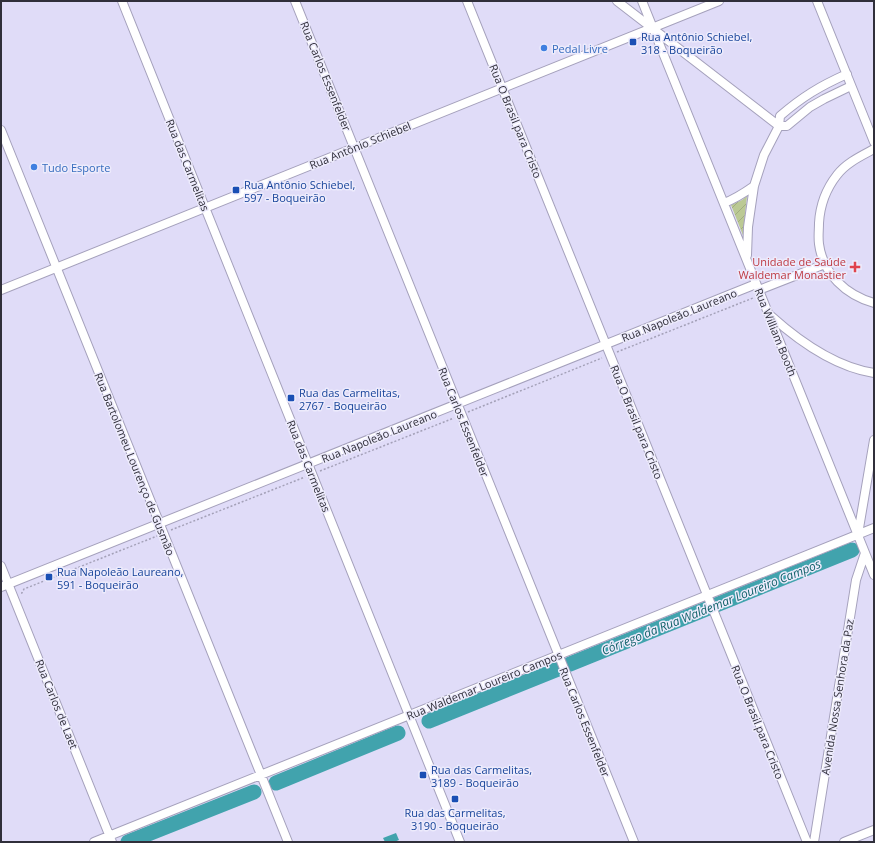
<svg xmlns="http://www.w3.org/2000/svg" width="875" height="843" viewBox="0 0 875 843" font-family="'Open Sans',sans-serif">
	<defs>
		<pattern id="garden-furrows" width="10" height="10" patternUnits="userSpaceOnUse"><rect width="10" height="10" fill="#bbc994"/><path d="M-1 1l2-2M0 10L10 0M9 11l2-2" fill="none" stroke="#a1ad80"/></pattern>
	</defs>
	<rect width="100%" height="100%" fill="#e0dcf8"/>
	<path fill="url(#garden-furrows)" d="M 747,196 L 744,223 L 744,238 L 731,205 L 742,200 Z"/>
	<path fill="#41a3ad" d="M 396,833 L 399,840 L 394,842 L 385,842 L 383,838 Z"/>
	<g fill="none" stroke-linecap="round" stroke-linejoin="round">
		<path stroke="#41a3ad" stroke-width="15" d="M 570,664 L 852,550
			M 429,721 L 558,669
			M 276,783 L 398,733
			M 128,842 L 254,792"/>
		<defs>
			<path id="minor" d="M 122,1 L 460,842
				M 295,1 L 634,842
				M 467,1 L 807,842
				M 617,1 L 779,126
				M 642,1 L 874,575
				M 817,1 L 874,142
				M 779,126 L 787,126 L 810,107 L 824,99 L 851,86
				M 1,130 L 288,842
				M 874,149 C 861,156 846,163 837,175 C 826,189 820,206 819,223 C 819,230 818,237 819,244 C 823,274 846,295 874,303
				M 724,203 C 735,199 744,193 754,186
				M 747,255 L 748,227 L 754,186 L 764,155 L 779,126 L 780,116 C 802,97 820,86 847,74
				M 1,290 L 719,1
				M 759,290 L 825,264
				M 771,316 C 800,342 835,367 874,373
				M 858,534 L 874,440
				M 1,566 L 112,842
				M 1,587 L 756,284
				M 94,842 L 874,528
				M 814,842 L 856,580 L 865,553
				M 844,842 L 874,830"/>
		</defs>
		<use href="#minor" stroke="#a5a1bc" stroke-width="10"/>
		<path stroke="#a4a1b8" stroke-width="1.5" stroke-dasharray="2 2" stroke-linecap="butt" d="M 617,352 L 753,298
			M 468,412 L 602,358
			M 320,471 L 454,418
			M 171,530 L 305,477
			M 21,593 L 22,593 L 24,589 L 157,536"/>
		<use href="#minor" stroke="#fff" stroke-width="8"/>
	</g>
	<g fill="#1a4fb4" stroke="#edebfc" stroke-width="1.5">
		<rect x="629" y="38" width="8" height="8" rx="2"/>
		<rect x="232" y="186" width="8" height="8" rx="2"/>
		<rect x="287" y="394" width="8" height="8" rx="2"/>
		<rect x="45" y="573" width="8" height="8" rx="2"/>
		<rect x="419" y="771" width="8" height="8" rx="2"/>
		<rect x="451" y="795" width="8" height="8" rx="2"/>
	</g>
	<g fill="#3f7fe0" stroke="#edebfc" stroke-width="1.5">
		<circle cx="544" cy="48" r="4"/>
		<circle cx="34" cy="167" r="4"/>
	</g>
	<path fill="#e0444e" stroke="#edebfc" stroke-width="1.5" d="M853 261h4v4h4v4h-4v4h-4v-4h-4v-4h4z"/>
	<g text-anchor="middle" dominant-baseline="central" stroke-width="3" stroke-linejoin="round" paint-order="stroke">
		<g font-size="11" fill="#164399" stroke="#edebfc" text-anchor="start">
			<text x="641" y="36">Rua Antônio Schiebel,<tspan x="641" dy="13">318 - Boqueirão</tspan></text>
			<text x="244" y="184">Rua Antônio Schiebel,<tspan x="244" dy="13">597 - Boqueirão</tspan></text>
			<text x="299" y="392">Rua das Carmelitas,<tspan x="299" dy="13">2767 - Boqueirão</tspan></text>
			<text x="57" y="571">Rua Napoleão Laureano,<tspan x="57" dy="13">591 - Boqueirão</tspan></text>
			<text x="431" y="769">Rua das Carmelitas,<tspan x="431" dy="13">3189 - Boqueirão</tspan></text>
			<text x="455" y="812" text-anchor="middle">Rua das Carmelitas,<tspan x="455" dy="13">3190 - Boqueirão</tspan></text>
		</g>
		<g font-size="11" fill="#366cbe" stroke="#edebfc" text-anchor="start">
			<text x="552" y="48">Pedal Livre</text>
			<text x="42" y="167">Tudo Esporte</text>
		</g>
		<g font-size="11" fill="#302f3a" stroke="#edebfc">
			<text transform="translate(326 76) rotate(68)">Rua Carlos Essenfelder</text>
			<text transform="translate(516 121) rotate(68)">Rua O Brasil para Cristo</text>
			<text transform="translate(360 145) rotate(-22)">Rua Antônio Schiebel</text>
			<text transform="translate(188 165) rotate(68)">Rua das Carmelitas</text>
			<text transform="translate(679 315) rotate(-22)">Rua Napoleão Laureano</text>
			<text transform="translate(776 332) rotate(68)">Rua William Booth</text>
			<text transform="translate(464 422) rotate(68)">Rua Carlos Essenfelder</text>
			<text transform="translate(637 422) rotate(68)">Rua O Brasil para Cristo</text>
			<text transform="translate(379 436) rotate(-22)">Rua Napoleão Laureano</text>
			<text transform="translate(135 464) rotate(68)">Rua Bartolomeu Lourenço de Gusmão</text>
			<text transform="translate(309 466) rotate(68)">Rua das Carmelitas</text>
			<text transform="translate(484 685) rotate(-22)">Rua Waldemar Loureiro Campos</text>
			<text transform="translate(837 697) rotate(-81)">Avenida Nossa Senhora da Paz</text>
			<text transform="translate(57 704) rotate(68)">Rua Carlos de Laet</text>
			<text transform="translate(585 722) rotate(68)">Rua Carlos Essenfelder</text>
			<text transform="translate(758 722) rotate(68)">Rua O Brasil para Cristo</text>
		</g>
		<g font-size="11" fill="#be3a42" stroke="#edebfc" text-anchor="end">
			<text x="846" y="261">Unidade de Saúde<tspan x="846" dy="13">Waldemar Monastier</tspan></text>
		</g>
		<g font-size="12" font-style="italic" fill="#11626a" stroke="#edebfc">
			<text transform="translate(711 607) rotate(-22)">Córrego da Rua Waldemar Loureiro Campos</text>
		</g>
	</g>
	<rect width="875" height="843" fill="none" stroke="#302f3a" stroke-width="4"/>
</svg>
